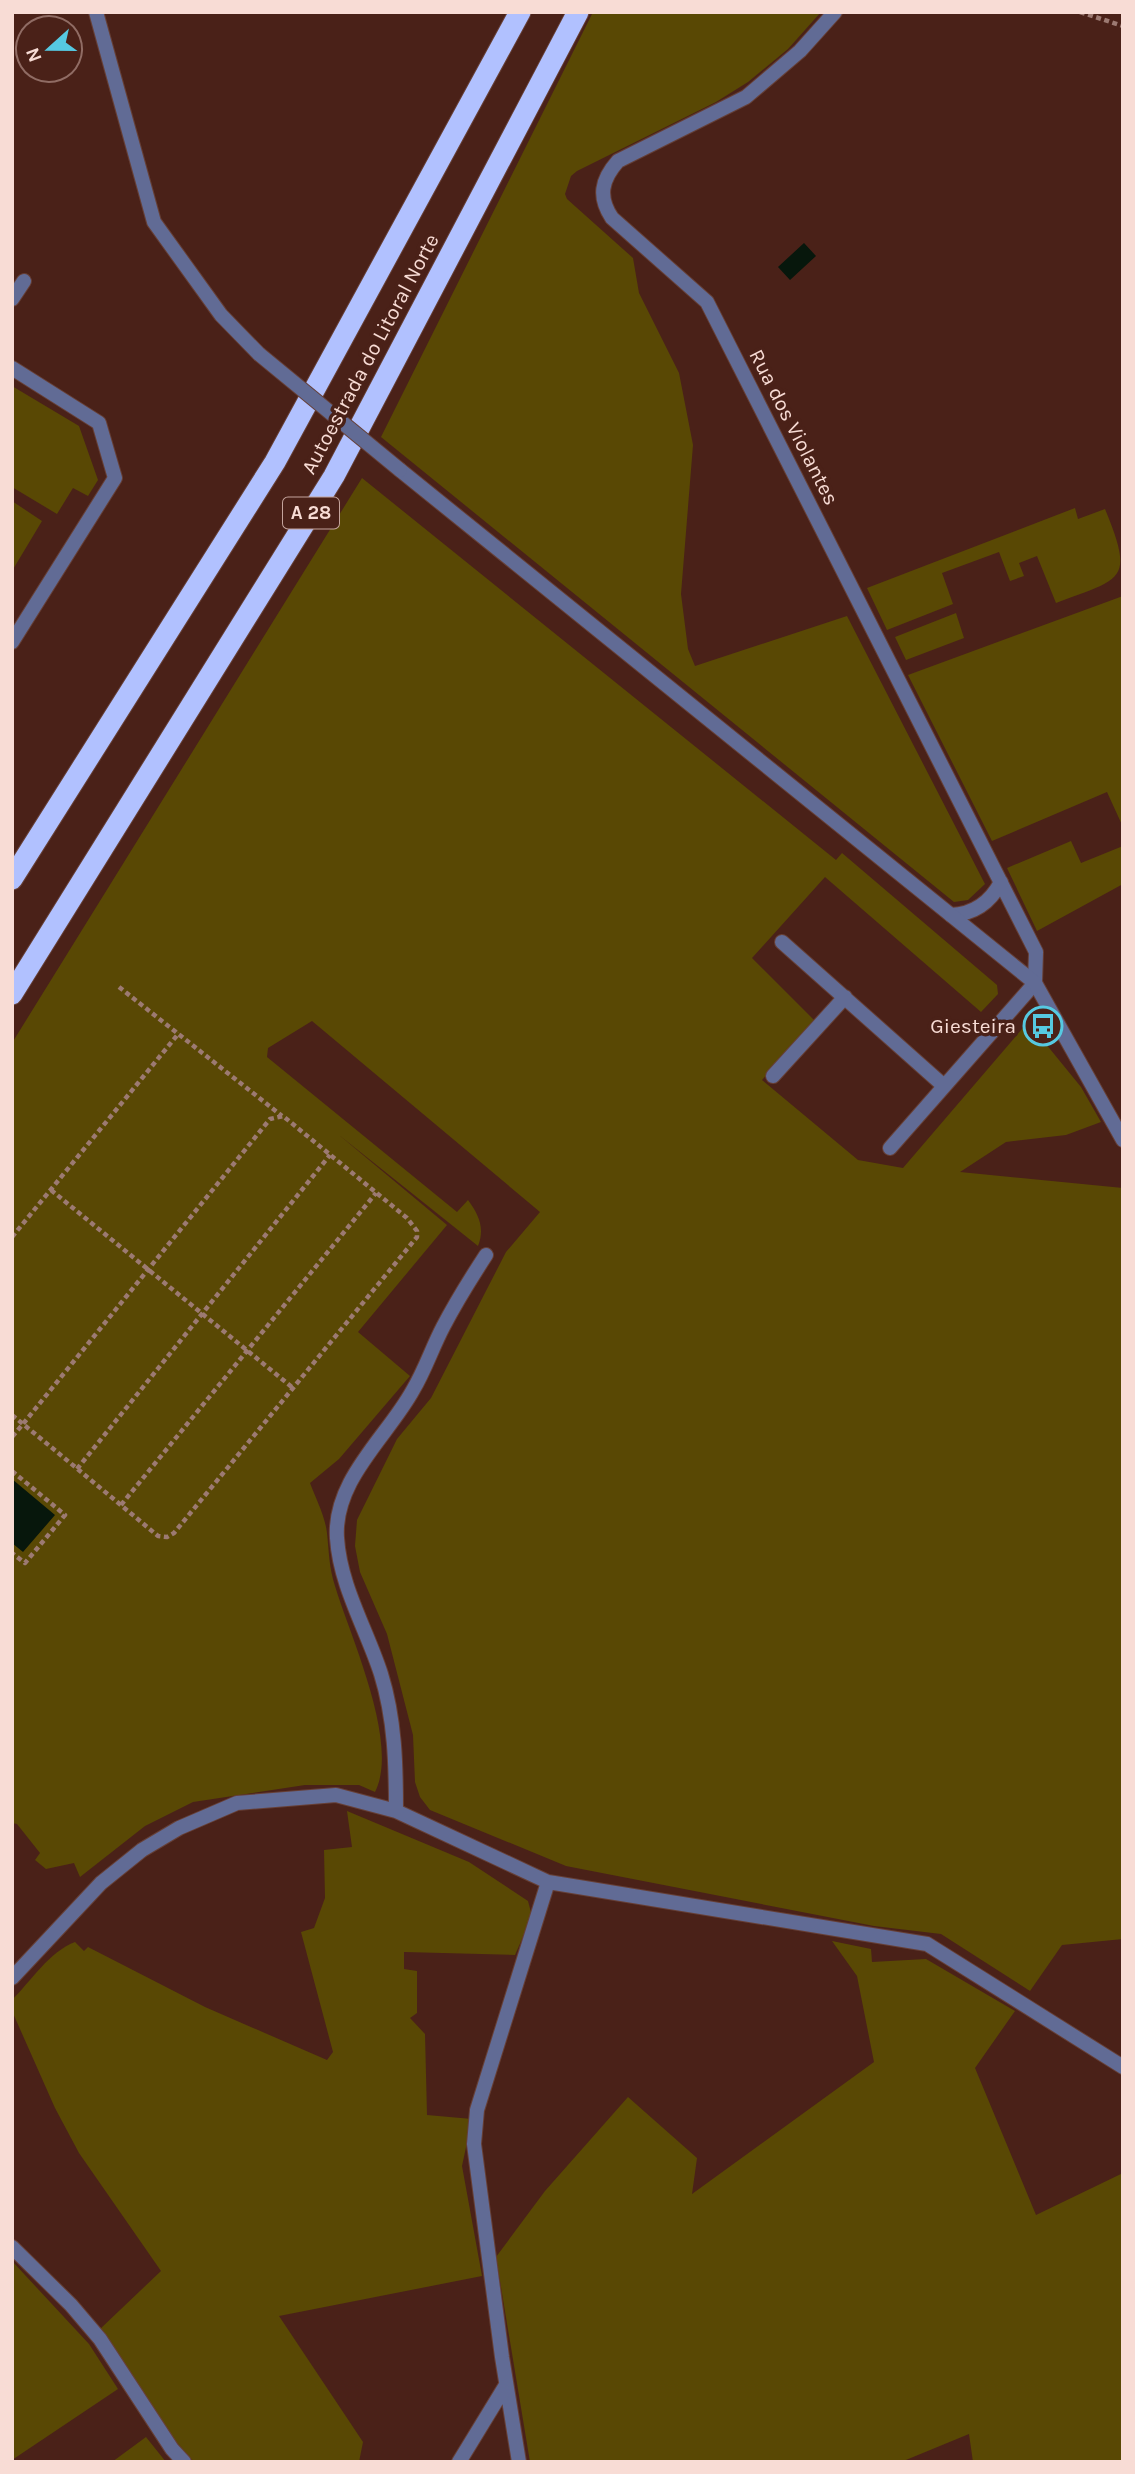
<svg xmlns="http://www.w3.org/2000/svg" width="1135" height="2474" viewBox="0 0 1135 2474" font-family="Karla,sans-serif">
	<rect width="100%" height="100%" fill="#4a2118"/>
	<path fill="#594804" d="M 593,12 L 821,12 L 788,49 L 748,82 L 716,102 L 577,171 L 571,176 L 565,194 L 567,199 L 633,258 L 639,293 L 679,373 L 693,445 L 681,594 L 688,649 L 695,666 L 847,616 L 985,884 L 968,900 L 954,902 L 381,437 Z
		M 12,386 L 79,426 L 98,480 L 88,496 L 73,488 L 57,514 L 12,487 Z
		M 362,478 L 836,860 L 842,853 L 997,985 L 998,994 L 981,1012 L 825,877 L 752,958 L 815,1021 L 762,1080 L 858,1160 L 903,1168 L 1028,1022 L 1081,1087 L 1101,1122 L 1066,1135 L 1006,1142 L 960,1172 L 1123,1188 L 1123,1939 L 1062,1945 L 1030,1991 L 941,1934 L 874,1926 L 566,1866 L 430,1810 L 420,1797 L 415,1782 L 413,1735 L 387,1634 L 360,1572 L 355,1546 L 357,1520 L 397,1439 L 431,1398 L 506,1252 L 540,1212 L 312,1021 L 268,1048 L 267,1057 L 457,1212 L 468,1200 C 479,1215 485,1228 478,1246 L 339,1135 L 447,1225 L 358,1332 L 410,1376 L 339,1459 L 310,1483 C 316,1499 325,1516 327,1533 C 329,1552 329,1568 335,1586 C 350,1636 400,1743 375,1792 L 359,1785 L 305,1785 L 193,1802 L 145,1826 L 80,1877 L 74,1863 L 46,1869 L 35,1860 L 40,1853 L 17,1824 L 12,1823 L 12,1043 Z
		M 12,501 L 42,521 L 12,571 Z
		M 1075,508 L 1078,519 L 1105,509 C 1135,582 1122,578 1056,603 L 1037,556 L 1019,563 L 1024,576 L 1010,581 L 999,552 L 942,573 L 953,604 L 887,630 L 867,588 Z
		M 1123,596 L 1123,827 L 1107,792 L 992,841 L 908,675 Z
		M 956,613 L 964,638 L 906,660 L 895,637 Z
		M 1071,841 L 1081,863 L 1123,846 L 1123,884 L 1037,931 L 1007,868 Z
		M 347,1811 L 469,1862 L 528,1901 L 532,1916 L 515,1955 L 404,1952 L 404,1969 L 417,1971 L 417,2013 L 410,2018 L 425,2034 L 427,2115 L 472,2119 L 462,2166 L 482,2276 L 279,2316 L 363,2442 L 359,2462 L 194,2462 L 162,2426 L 99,2330 L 161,2271 L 79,2153 L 55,2108 L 12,2011 L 12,2000 C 31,1981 49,1952 75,1942 L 84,1951 L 88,1947 L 205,2007 L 327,2060 L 333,2052 L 301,1932 L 314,1928 L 325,1898 L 324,1850 L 352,1847 Z
		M 832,1941 L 871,1949 L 872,1962 L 926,1959 L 1015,2011 L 975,2068 L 1036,2215 L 1123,2173 L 1123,2462 L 973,2462 L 969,2434 L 901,2462 L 530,2462 L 496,2257 L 545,2191 L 628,2097 L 697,2158 L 692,2194 L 874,2062 L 857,1976 Z
		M 12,2261 L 89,2344 L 118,2389 L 12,2460 Z
		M 146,2437 L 166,2462 L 112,2462 Z"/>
	<path fill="#07170c" d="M 804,243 L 816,256 L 790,280 L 778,267 Z
		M 12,1479 L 55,1515 L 23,1552 L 12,1543 Z"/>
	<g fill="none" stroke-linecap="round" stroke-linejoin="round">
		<defs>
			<path id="service" d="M 12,299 L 24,281
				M 12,368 L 99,423 L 115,478 L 12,642"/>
			<path id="minor" d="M 835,12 L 800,51 L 746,97 L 618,161 C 601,180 598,197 612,218 L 707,302 L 1036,952 L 1035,983 L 890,1148
				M 951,915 C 974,914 990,903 1001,882
				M 782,942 L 944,1086
				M 773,1076 L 845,997
				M 396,1811 C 396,1765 395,1719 381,1674 C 367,1630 340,1586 337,1538 C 333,1480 388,1436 413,1390 C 425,1370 432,1348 443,1327 C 456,1302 471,1278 486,1255
				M 548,1882 L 927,1944 L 1123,2067
				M 12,1978 L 101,1883 L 142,1850 L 179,1828 L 237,1803 L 336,1795 L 396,1811 L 548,1882 L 477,2110 L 474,2144 L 502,2357 L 519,2462
				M 12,2247 L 71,2305 L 100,2339 L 172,2449 L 184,2462
				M 459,2462 L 506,2385"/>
			<path id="tertiary" d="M 96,12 L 154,222 L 221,315 L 259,354
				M 400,470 L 1035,983 L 1123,1140"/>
			<path id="motorway" d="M 12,879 L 275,462 L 520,12
				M 12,994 L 334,476 L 578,12"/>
		</defs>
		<use href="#service" stroke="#663f36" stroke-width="16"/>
		<use href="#minor" stroke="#663f36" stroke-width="16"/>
		<use href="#tertiary" stroke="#663f36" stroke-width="16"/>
		<use href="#motorway" stroke="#663f36" stroke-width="23"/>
		<path stroke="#9c7a72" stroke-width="4.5" stroke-dasharray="5 3.5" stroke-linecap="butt" d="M 1080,12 L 1123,26
			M 119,987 L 282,1116
			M 51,1190 L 293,1388
			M 12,1237 L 179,1033
			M 12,1415 C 61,1455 110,1496 158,1536 L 167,1537 L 174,1533 L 417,1237 L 417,1231 L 407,1218 L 283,1116 L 270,1119 L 23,1424 L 12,1437
			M 77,1469 L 330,1155
			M 12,1471 L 65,1515 L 25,1563 L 12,1553
			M 121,1505 L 376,1193"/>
		<use href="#service" stroke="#616b95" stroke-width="14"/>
		<use href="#minor" stroke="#616b95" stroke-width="14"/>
		<use href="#tertiary" stroke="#616b95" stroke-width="14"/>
		<use href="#motorway" stroke="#b1c1ff" stroke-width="21"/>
		<defs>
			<path id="tertiary-bridge" d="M 259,354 L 400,470"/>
		</defs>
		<use href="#tertiary-bridge" stroke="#663f36" stroke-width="16" stroke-linecap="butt"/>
		<use href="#tertiary-bridge" stroke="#616b95" stroke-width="14"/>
	</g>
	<defs>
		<symbol id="bus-ring" viewBox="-11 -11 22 22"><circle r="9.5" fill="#4a2118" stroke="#56c9e1" stroke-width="1.5"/><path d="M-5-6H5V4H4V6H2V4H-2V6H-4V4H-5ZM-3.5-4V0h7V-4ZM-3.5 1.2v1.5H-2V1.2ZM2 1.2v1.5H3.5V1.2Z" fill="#56c9e1"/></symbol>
	</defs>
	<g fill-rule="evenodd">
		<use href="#bus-ring" x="1021" y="1004" width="44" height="44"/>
	</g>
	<g text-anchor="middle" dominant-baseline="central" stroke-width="7" stroke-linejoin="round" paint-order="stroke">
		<rect fill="#4a2118" stroke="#c4a49c" stroke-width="2" x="283" y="497.5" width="56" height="31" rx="5"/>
		<g font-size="19" font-weight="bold" fill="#f8dcd5">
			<text x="311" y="513">A 28</text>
		</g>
		<g font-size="21" fill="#f8dcd5" stroke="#4a2118">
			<text transform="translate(370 354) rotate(-62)">Autoestrada do Litoral Norte</text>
			<text transform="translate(794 427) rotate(63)">Rua dos Violantes</text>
		</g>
		<g font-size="21" fill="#f8dcd5" stroke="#4a2118" text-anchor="end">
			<text x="1016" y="1026">Giesteira</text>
		</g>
	</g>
	<rect width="1135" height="2474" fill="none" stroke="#f8dcd5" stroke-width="28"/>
	<g transform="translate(49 49) rotate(249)"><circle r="33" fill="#4a2118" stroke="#906c64" stroke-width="2"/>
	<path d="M0-5L12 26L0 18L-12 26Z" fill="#56c9e1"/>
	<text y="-10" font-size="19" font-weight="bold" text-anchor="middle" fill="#f8dcd5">N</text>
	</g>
</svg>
